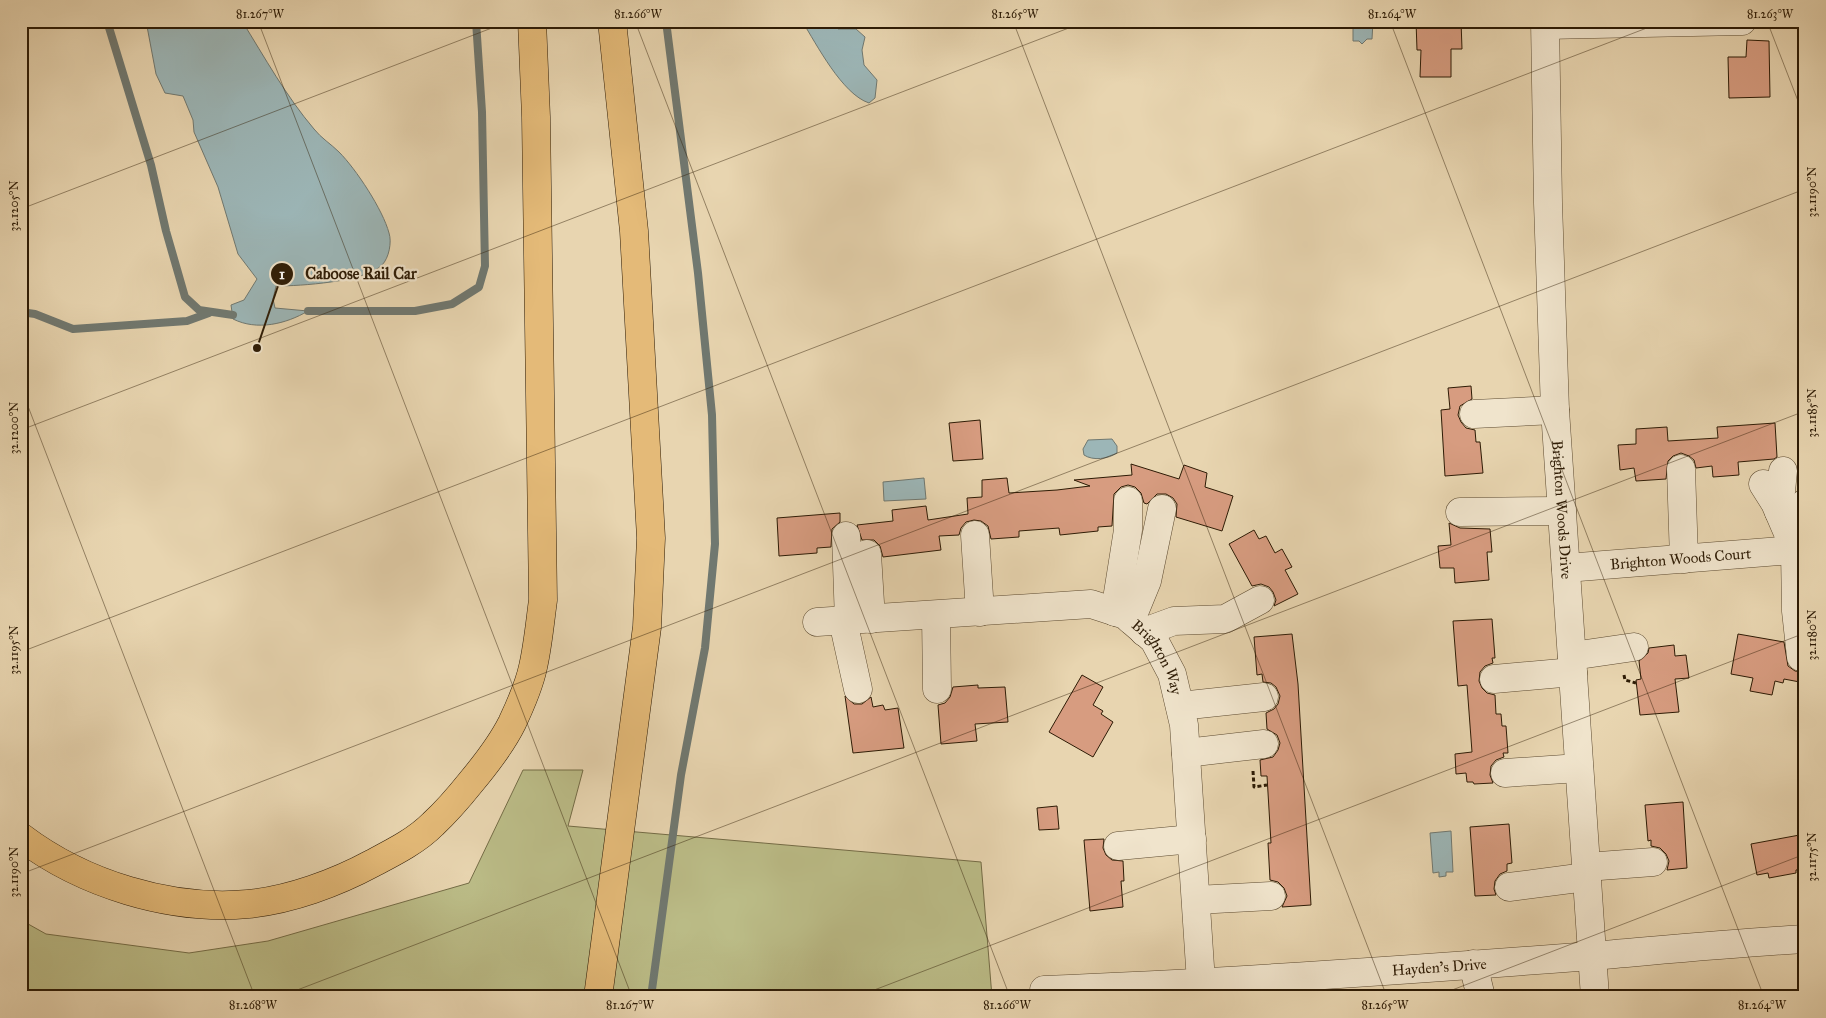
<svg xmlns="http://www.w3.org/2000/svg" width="1826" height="1018" viewBox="0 0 1826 1018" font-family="'IM FELL Great Primer',serif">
	<rect width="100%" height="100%" fill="#e8d5b0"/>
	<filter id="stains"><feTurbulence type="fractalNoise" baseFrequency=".004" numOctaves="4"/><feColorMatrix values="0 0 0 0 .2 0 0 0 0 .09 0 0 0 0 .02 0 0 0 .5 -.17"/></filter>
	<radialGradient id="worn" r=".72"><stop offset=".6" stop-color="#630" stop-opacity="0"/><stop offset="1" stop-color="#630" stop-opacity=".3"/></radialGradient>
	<path fill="#bbbc87" stroke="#746c46" d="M 523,770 L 583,770 L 568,826 L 981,862 L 992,997 L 21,997 L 21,920 L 46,934 L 189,953 L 268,941 L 469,883 Z"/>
	<path fill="#9cb6b7" stroke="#707870" d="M 146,21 L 242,21 C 265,58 286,96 314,129 C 321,138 331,144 339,152 C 356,169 383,210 389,233 C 392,242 389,258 382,265 C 365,282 300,286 276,286 L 273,299 L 275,308 L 308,311 C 286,324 257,331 233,319 L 231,305 L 244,300 L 257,279 L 238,254 L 218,187 L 194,132 L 193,120 L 183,96 L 165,93 L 156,74 Z
		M 802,21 L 830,21 L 838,29 L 856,29 L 865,37 L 862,50 L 864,65 L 877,80 L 875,98 L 869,103 C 842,94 817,45 802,21 Z
		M 1353,21 L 1373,21 L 1372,39 L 1367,39 L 1362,44 L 1359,41 L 1353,41 Z
		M 1112,439 L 1117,446 L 1117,453 C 1108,459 1093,461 1084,455 L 1083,449 L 1088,440 Z
		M 924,478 L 926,499 L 884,501 L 883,482 Z
		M 1451,831 L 1453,872 L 1446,872 L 1446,876 L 1439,877 L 1439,872 L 1433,873 L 1430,833 Z"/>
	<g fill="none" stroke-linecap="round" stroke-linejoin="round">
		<path stroke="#707870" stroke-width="8" d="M 107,21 L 151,165 L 166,231 L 185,297 L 199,310 L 233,315
			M 308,311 L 415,311 L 452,304 L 479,287 L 485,266 L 482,112 L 476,21
			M 21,312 L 35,314 L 73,329 L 187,321 L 209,313
			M 651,997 L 681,775 L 705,648 L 715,544 L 712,415 L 698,273 L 666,21"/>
	</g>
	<path fill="#d79c80" stroke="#2d1b05" d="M 1416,21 L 1461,21 L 1462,49 L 1451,49 L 1451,77 L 1420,77 L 1421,50 L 1417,50 Z
		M 1747,40 L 1769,41 L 1770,97 L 1729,98 L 1728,57 L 1746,57 Z
		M 1471,386 L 1472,399 L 1460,406 L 1458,415 L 1461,422 L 1466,428 L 1475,430 L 1476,442 L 1480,442 L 1483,473 L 1445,476 L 1441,410 L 1450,409 L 1448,388 Z
		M 980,420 L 983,459 L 953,461 L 949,423 Z
		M 1775,423 L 1777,457 L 1774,459 L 1738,462 L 1739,475 L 1713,477 L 1712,466 L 1696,468 L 1694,460 L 1689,456 L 1681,453 L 1673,456 L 1668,461 L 1666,479 L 1636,481 L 1634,468 L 1620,470 L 1618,445 L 1636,444 L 1636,429 L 1667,427 L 1668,441 L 1718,438 L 1717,427 Z
		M 1131,464 L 1179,479 L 1184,465 L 1207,473 L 1205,487 L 1233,496 L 1222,531 L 1176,517 L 1177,504 L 1173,498 L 1166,494 L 1157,494 L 1147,504 L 1144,503 L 1141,493 L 1135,487 L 1128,485 L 1121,487 L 1114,494 L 1112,526 L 1098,527 L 1098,531 L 1060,535 L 1059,528 L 1019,531 L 1019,537 L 991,539 L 988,526 L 981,521 L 974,520 L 966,522 L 961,528 L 959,535 L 939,536 L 941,550 L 883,557 L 880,546 L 874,540 L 862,540 L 857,525 L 893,521 L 892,510 L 926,506 L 928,520 L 968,514 L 967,498 L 982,497 L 982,480 L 1007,478 L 1009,493 L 1057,490 L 1090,486 L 1074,480 L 1132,475 Z
		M 840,513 L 840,522 L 832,529 L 831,547 L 817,548 L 817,553 L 779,556 L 777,518 Z
		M 1449,523 L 1460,528 L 1490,529 L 1492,552 L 1487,552 L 1489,580 L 1455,583 L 1454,568 L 1440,568 L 1438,546 L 1451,545 Z
		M 1254,530 L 1259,539 L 1266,536 L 1275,553 L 1282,549 L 1292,567 L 1285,570 L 1298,594 L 1274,606 L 1276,600 L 1273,592 L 1269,587 L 1261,584 L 1252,586 L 1229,544 Z
		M 1492,619 L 1495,658 L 1492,658 L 1493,663 L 1485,666 L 1480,672 L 1479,681 L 1482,688 L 1487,693 L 1495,695 L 1496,714 L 1501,714 L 1502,726 L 1506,726 L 1508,753 L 1503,753 L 1504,757 L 1496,760 L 1491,766 L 1490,775 L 1493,783 L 1474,784 L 1473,782 L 1467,782 L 1466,773 L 1456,774 L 1455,754 L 1472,752 L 1467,685 L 1458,686 L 1453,621 Z
		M 1292,634 L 1298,684 L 1311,905 L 1282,907 L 1287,896 L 1284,888 L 1278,882 L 1270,880 L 1268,843 L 1271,843 L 1267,776 L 1261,776 L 1260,760 L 1273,757 L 1278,750 L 1280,743 L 1277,735 L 1267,729 L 1266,713 L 1274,709 L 1278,704 L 1280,696 L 1276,687 L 1271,683 L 1263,682 L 1262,674 L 1257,675 L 1254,637 Z
		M 1738,634 L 1784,642 L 1788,666 L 1795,671 L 1805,672 L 1805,683 L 1784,679 L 1783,683 L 1775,681 L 1772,695 L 1750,691 L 1753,678 L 1731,674 Z
		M 1674,645 L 1675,656 L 1686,655 L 1689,678 L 1675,679 L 1679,712 L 1640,715 L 1636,680 L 1641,679 L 1639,661 L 1648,653 L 1649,648 Z
		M 1082,675 L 1103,687 L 1093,705 L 1103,711 L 1101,714 L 1113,722 L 1093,757 L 1049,732 Z
		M 978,685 L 978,688 L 1005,687 L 1008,722 L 975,724 L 977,741 L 941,744 L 938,705 L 945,703 L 950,697 L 953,687 Z
		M 845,696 L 854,704 L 862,704 L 871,697 L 873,707 L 883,705 L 885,710 L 898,708 L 904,748 L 853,753 Z
		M 1683,802 L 1687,868 L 1667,870 L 1669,861 L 1666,854 L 1660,848 L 1651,846 L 1651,840 L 1648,841 L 1645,805 Z
		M 1057,806 L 1059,829 L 1039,830 L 1037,808 Z
		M 1509,824 L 1512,863 L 1507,864 L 1507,871 L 1500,874 L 1495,881 L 1494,889 L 1496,895 L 1475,896 L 1470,827 Z
		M 1805,834 L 1805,869 L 1796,870 L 1796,873 L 1769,878 L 1768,873 L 1757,875 L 1751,844 Z
		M 1104,839 L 1103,848 L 1106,855 L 1112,860 L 1123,861 L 1124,881 L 1121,881 L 1123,907 L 1090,911 L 1084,840 Z"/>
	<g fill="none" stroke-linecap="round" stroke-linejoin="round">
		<defs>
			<g id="minor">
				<path id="s1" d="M 1545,21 L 1548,203 L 1555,410 L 1595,997"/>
				<path d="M 1545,25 L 1742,21"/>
				<path d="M 1474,414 L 1555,410"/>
				<path d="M 1681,469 L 1684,559"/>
				<path d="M 1763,484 L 1775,503 L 1797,554"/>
				<path d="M 1460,512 L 1562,511"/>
				<path d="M 1779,512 L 1783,471"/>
				<path d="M 975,535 L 980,612"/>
				<path d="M 846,536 L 849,621"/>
				<path d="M 867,554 L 871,619"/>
				<path id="s2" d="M 1566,568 L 1805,549"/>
				<path d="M 1115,612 L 1128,530 L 1128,501"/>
				<path d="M 936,615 L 937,689"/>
				<path d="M 1131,620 L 1147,581 L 1162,509"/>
				<path d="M 843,621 L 858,689"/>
				<path id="s3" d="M 817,622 L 1091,604 L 1125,615 L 1154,640 L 1172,674 L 1184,725 L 1202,997"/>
				<path d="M 1144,632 L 1174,621 L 1225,619 L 1260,600"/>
				<path d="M 1572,656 L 1634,647"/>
				<path d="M 1801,657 L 1796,611 L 1795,551 L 1805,503"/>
				<path d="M 1494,679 L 1573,672"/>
				<path d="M 1180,706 L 1264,697"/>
				<path d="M 1186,753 L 1264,744"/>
				<path d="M 1505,773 L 1579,768"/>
				<path d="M 1118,846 L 1192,839"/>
				<path d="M 1586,867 L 1653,862"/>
				<path d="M 1509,887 L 1586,877"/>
				<path d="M 1196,900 L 1271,896"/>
				<path d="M 1473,964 L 1481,997"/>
				<path id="s4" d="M 1044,990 C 1226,983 1408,970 1591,956 C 1662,950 1733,943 1805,939"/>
			</g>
			<path id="major" d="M 21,837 C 83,884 170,911 248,904 C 290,900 336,883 373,863 C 394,852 416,841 433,824 C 447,811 459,797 471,782 C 486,764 501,745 512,723 C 520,706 529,686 533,667 C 538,645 540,622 543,600 L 536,117 L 532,21
				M 598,997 L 647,627 L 651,538 L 634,231 L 612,21"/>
		</defs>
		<use href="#minor" stroke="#5c4a30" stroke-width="29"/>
		<use href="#major" stroke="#2d1b05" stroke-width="29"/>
		<path stroke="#2d1b05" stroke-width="3" stroke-dasharray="4 2.5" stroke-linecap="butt" d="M 1624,675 L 1625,680 L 1636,683
			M 1253,771 L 1254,787 L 1267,785"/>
		<use href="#minor" stroke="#f0e4cc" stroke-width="28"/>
		<use href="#major" stroke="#e4ba78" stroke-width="28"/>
	</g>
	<path fill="none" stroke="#2d1b05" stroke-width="1" stroke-opacity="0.45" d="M 258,21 L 632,997M 635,21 L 1010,997M 1013,21 L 1387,997M 1390,21 L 1764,997M 1767,21 L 1805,119M 21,209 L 510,21M 21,388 L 255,997M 21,430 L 1087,21M 21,652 L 1665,21M 21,874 L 1805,189M 279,997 L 1805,411M 856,997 L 1805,633M 1434,997 L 1805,854"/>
	<g text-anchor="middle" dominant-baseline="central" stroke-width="4.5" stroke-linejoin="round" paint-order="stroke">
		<g font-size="15" fill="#2d1b05" stroke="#f0e4cc">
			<text stroke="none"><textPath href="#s1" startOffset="489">Brighton Woods Drive</textPath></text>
			<text stroke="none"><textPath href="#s2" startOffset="115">Brighton Woods Court</textPath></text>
			<text stroke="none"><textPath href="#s3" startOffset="365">Brighton Way</textPath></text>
			<text stroke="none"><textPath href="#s4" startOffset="396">Hayden's Drive</textPath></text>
		</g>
	</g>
	<path fill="none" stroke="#2d1b05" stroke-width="2" d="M257 348L282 274"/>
	<g fill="#2d1b05" stroke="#f0e4cc" stroke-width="2">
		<circle cx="257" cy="348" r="5"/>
		<circle cx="282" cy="274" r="12"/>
	</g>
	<g font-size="15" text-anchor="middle" font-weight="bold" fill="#fff">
		<text x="282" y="279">1</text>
	</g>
	<g font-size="16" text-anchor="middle" font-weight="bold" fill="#2d1b05" stroke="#f0e4cc" stroke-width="4.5" stroke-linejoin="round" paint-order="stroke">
		<text x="361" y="279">Caboose Rail Car</text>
	</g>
	<rect width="1826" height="1018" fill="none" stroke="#e8d5b0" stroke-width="55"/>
	<rect x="28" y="28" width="1770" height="962" fill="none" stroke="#2d1b05" stroke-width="2"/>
	<g font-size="12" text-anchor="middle" fill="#2d1b05">
		<text x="260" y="18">81.267°W</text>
		<text x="638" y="18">81.266°W</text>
		<text x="1015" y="18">81.265°W</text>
		<text x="1392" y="18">81.264°W</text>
		<text x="1770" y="18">81.263°W</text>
		<text transform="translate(1812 192) rotate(-90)" y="4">32.1190°N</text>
		<text transform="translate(14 206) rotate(-90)" y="4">32.1205°N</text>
		<text transform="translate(1812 413) rotate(-90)" y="4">32.1185°N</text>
		<text transform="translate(14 428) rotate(-90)" y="4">32.1200°N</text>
		<text transform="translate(1812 635) rotate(-90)" y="4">32.1180°N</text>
		<text transform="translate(14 650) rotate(-90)" y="4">32.1195°N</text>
		<text transform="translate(1812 857) rotate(-90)" y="4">32.1175°N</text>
		<text transform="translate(14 872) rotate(-90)" y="4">32.1190°N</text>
		<text x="253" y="1009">81.268°W</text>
		<text x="630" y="1009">81.267°W</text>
		<text x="1007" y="1009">81.266°W</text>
		<text x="1385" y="1009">81.265°W</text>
		<text x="1762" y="1009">81.264°W</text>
	</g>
	<rect width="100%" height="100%" filter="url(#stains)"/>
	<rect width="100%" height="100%" fill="url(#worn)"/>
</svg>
